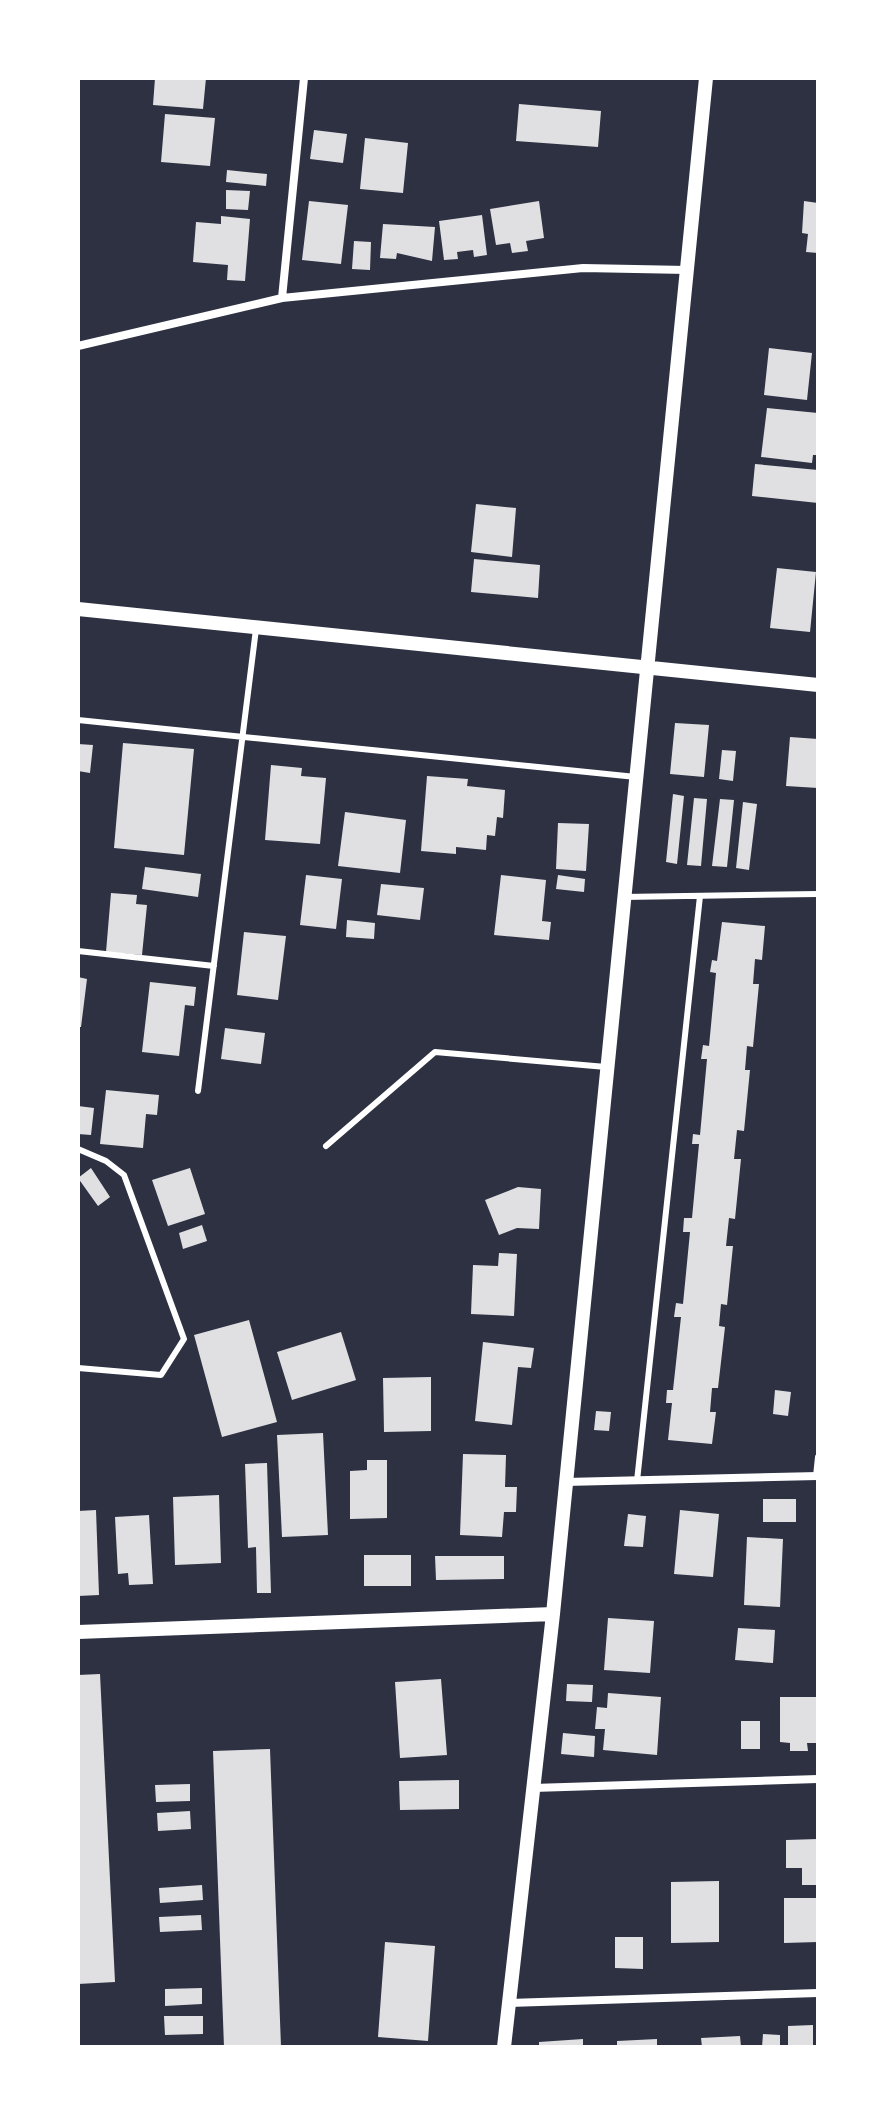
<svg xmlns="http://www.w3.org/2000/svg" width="896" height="2125" viewBox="0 0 896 2125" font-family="Jost,sans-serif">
	<rect width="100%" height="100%" fill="#2d3142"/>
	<path fill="#e0e0e3" d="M 155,78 L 206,78 L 203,109 L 153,105 Z
		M 519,104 L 601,111 L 598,147 L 516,141 Z
		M 165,114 L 215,118 L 210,166 L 161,162 Z
		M 314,130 L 347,134 L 343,163 L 310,159 Z
		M 365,138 L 408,143 L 403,193 L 360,189 Z
		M 227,170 L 267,174 L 266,186 L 226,182 Z
		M 226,190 L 250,191 L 248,210 L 226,209 Z
		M 309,201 L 348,205 L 341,264 L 302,260 Z
		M 539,201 L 544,238 L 526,241 L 528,251 L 512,253 L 510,243 L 496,245 L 490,209 Z
		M 804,201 L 818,203 L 818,253 L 806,252 L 808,234 L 802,233 Z
		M 482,215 L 487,255 L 474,257 L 473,250 L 457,252 L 458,259 L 444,260 L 439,221 Z
		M 221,216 L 250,219 L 245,281 L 227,280 L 228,265 L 193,262 L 196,222 L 221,224 Z
		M 383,224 L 435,227 L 432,261 L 397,253 L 396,259 L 380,258 Z
		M 354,241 L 371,242 L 370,270 L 352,269 Z
		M 769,348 L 812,353 L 807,400 L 764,395 Z
		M 767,408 L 818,413 L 818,455 L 813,455 L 812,463 L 761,457 Z
		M 755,464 L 818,470 L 818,503 L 752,496 Z
		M 476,504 L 516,508 L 512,557 L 471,552 Z
		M 474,559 L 540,565 L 538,598 L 471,592 Z
		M 777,568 L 816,572 L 810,632 L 770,628 Z
		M 675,723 L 709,725 L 704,777 L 670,774 Z
		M 790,737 L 818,739 L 818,788 L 786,786 Z
		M 123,743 L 194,749 L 184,855 L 114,848 Z
		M 78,744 L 93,745 L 90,773 L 78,771 Z
		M 722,750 L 736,751 L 733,781 L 719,779 Z
		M 271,765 L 302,768 L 301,776 L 326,778 L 320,844 L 265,840 Z
		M 427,776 L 468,779 L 467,786 L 505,790 L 503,818 L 497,817 L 495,836 L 487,835 L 486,850 L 456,847 L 456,854 L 421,851 Z
		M 673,794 L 684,796 L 677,864 L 666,862 Z
		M 694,798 L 707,799 L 701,866 L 687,865 Z
		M 720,799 L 734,800 L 727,867 L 712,866 Z
		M 743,802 L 757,804 L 749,870 L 736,868 Z
		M 345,812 L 406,820 L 400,873 L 338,866 Z
		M 558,823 L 589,824 L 586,871 L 556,869 Z
		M 145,867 L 201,874 L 198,897 L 142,889 Z
		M 306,875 L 342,879 L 336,929 L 300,925 Z
		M 501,875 L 546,880 L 542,921 L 551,922 L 549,940 L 494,935 Z
		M 558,875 L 585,879 L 584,892 L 556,889 Z
		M 381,884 L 424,888 L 420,920 L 377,915 Z
		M 111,893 L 137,895 L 136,904 L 147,905 L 142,955 L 106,952 Z
		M 347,920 L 375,923 L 374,939 L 346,937 Z
		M 722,922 L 765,926 L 762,960 L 755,959 L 753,984 L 759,984 L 753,1047 L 747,1046 L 745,1070 L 750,1070 L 744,1131 L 737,1130 L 734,1159 L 741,1159 L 735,1219 L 729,1218 L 726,1246 L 733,1246 L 727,1305 L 721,1304 L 719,1326 L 725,1327 L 718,1388 L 712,1388 L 710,1412 L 716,1412 L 712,1444 L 668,1440 L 672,1403 L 666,1403 L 667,1390 L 673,1390 L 681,1317 L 674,1317 L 676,1303 L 683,1304 L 690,1232 L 683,1232 L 684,1218 L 692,1218 L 699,1144 L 692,1144 L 693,1134 L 700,1135 L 707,1059 L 701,1059 L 703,1045 L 709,1046 L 716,973 L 710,972 L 712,960 L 717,961 Z
		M 244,932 L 286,936 L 278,1000 L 237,995 Z
		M 78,977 L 87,979 L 81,1027 L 78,1027 Z
		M 150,982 L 196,987 L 194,1006 L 185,1005 L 179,1056 L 142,1052 Z
		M 225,1028 L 265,1033 L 261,1064 L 221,1059 Z
		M 106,1090 L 159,1095 L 157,1115 L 146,1114 L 143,1148 L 100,1144 Z
		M 78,1106 L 94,1108 L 91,1135 L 78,1134 Z
		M 91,1168 L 110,1197 L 98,1206 L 78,1178 Z
		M 190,1168 L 205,1214 L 168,1226 L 152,1180 Z
		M 518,1187 L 541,1189 L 539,1229 L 517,1228 L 499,1235 L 485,1200 Z
		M 202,1225 L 207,1241 L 183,1249 L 179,1233 Z
		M 499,1253 L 517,1254 L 514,1316 L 471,1314 L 473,1265 L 498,1266 Z
		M 249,1320 L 277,1422 L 222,1437 L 194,1335 Z
		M 341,1332 L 356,1380 L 292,1400 L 277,1352 Z
		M 483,1342 L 534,1348 L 531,1368 L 518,1367 L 512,1425 L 475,1421 Z
		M 431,1377 L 431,1431 L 384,1432 L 383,1378 Z
		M 775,1390 L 791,1392 L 788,1416 L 773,1414 Z
		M 596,1411 L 611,1412 L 609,1431 L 594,1430 Z
		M 323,1433 L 328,1535 L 282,1537 L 277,1435 Z
		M 463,1454 L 506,1455 L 505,1487 L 517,1487 L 516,1512 L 504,1512 L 502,1537 L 460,1535 Z
		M 367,1460 L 387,1460 L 387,1518 L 350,1519 L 350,1471 L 367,1470 Z
		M 267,1463 L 271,1593 L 257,1593 L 256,1547 L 248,1548 L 245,1464 Z
		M 219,1495 L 221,1563 L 175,1565 L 173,1497 Z
		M 763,1499 L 796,1499 L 796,1522 L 763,1522 Z
		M 96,1510 L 99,1595 L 78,1596 L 78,1511 Z
		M 680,1510 L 719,1514 L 713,1577 L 674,1574 Z
		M 628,1514 L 646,1516 L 643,1547 L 624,1546 Z
		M 149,1515 L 153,1584 L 129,1585 L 128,1573 L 118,1574 L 115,1517 Z
		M 747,1537 L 783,1539 L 780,1607 L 744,1605 Z
		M 364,1555 L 411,1555 L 411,1586 L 364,1586 Z
		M 435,1556 L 504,1556 L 504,1579 L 436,1580 Z
		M 608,1618 L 654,1621 L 650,1673 L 604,1670 Z
		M 738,1628 L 775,1630 L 773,1663 L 735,1660 Z
		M 100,1674 L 115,1982 L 78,1984 L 78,1675 Z
		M 441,1679 L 447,1755 L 400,1758 L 395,1682 Z
		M 567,1684 L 593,1685 L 592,1702 L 566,1701 Z
		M 608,1693 L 661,1697 L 657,1755 L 603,1750 L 605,1729 L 595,1729 L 597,1707 L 607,1708 Z
		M 780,1697 L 818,1697 L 818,1743 L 807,1743 L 808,1751 L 790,1751 L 790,1743 L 780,1742 Z
		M 741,1721 L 760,1721 L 760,1749 L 741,1749 Z
		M 563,1733 L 595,1736 L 594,1757 L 561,1754 Z
		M 270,1749 L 281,2047 L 224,2047 L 213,1751 Z
		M 459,1780 L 459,1809 L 400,1810 L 399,1781 Z
		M 190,1784 L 190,1801 L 156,1802 L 155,1785 Z
		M 190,1811 L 191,1829 L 158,1831 L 157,1813 Z
		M 818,1839 L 818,1885 L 802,1885 L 802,1868 L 786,1868 L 786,1840 Z
		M 719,1881 L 719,1942 L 671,1943 L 671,1882 Z
		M 202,1885 L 203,1900 L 160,1903 L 159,1888 Z
		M 784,1898 L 818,1898 L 818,1942 L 784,1943 Z
		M 201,1915 L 202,1930 L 160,1932 L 159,1917 Z
		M 615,1937 L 643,1937 L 643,1969 L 615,1968 Z
		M 385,1942 L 435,1946 L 428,2041 L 378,2037 Z
		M 202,1988 L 202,2004 L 165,2006 L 165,1989 Z
		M 164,2016 L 203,2016 L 203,2034 L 165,2035 Z
		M 813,2025 L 813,2047 L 788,2047 L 788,2026 Z
		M 763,2034 L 780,2035 L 780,2047 L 762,2047 Z
		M 740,2036 L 741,2047 L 702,2047 L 701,2038 Z
		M 583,2039 L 583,2047 L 539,2047 L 539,2042 Z
		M 657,2039 L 657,2047 L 617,2047 L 617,2041 Z"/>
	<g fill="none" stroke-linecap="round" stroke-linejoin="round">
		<path stroke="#fff" stroke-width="6" d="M 78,720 L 636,777
			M 623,897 L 818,894
			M 78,951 L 214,966
			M 198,1091 L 256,629
			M 326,1146 L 435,1052 L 606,1067
			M 78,1149 L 106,1161 L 124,1175 L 184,1339 L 161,1375 L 78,1368
			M 816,1476 L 818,1457
			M 637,1481 L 700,896"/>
		<path stroke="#fff" stroke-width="8" d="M 282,298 L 304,78
			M 78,346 L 282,298 L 583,268 L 687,270
			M 565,1482 L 818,1476
			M 533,1788 L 818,1779
			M 509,2003 L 818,1993"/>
		<path stroke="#fff" stroke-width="14" d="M 78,609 L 818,685
			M 78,1632 L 553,1614
			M 504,2047 L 553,1614 L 706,78"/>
	</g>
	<rect width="896" height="2125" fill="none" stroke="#ffffff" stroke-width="160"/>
</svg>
